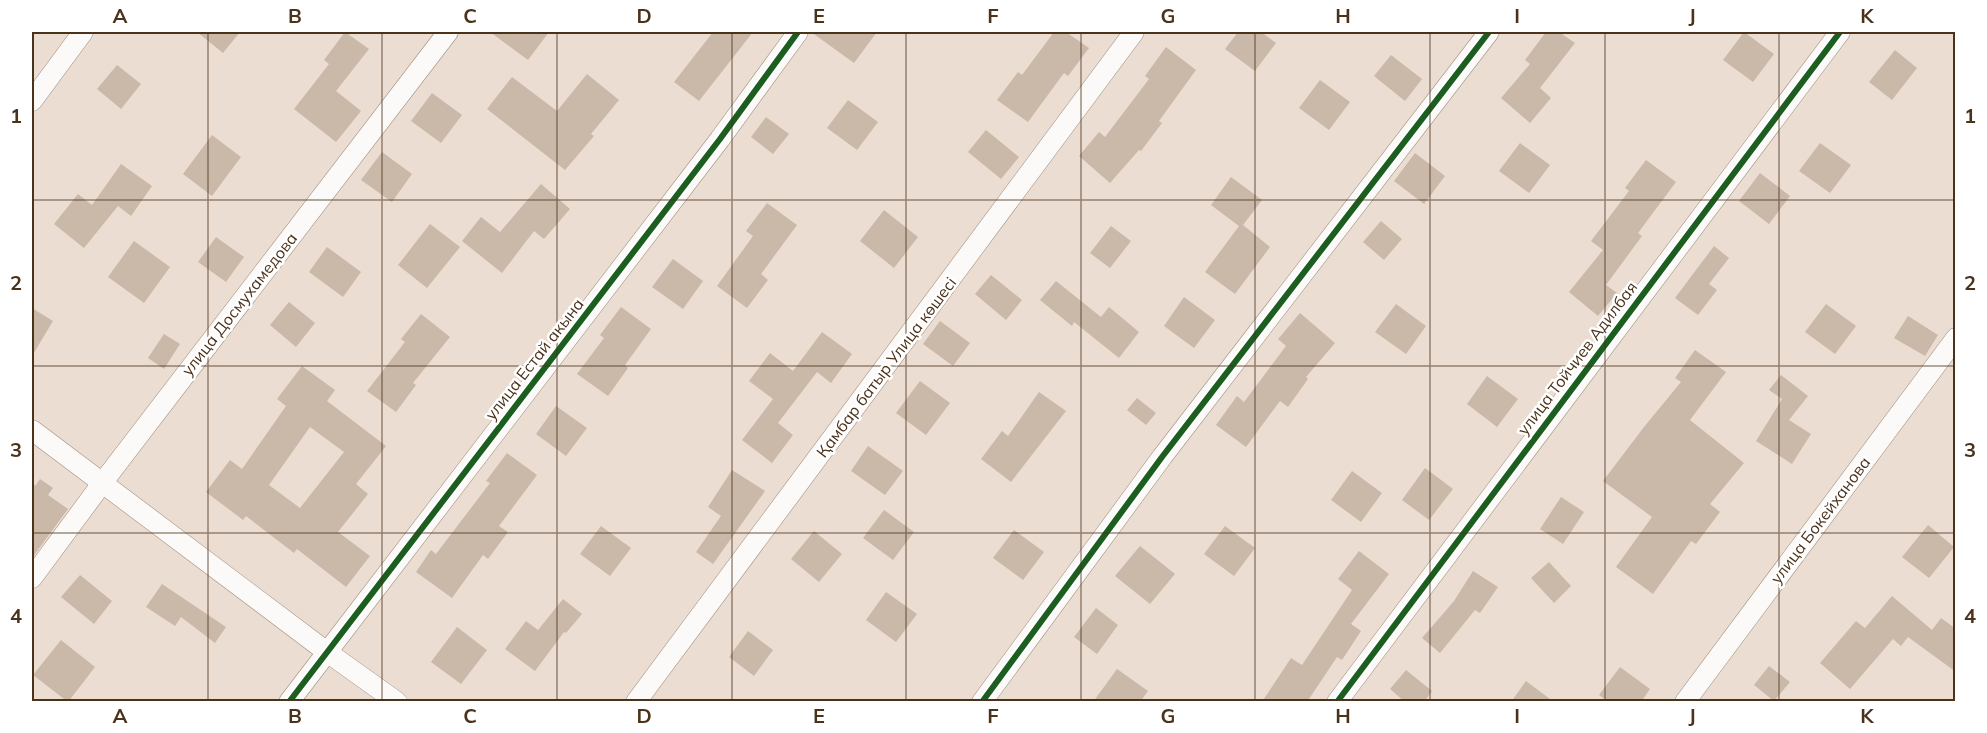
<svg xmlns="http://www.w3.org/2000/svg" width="1987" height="733" viewBox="0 0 1987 733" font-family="Mulish,sans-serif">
	<rect width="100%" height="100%" fill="#ecddd2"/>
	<path fill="#cab8a9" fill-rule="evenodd" d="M 197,32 L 240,32 L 223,53 Z
		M 345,32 L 369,49 L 336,91 L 361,111 L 336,142 L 294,109 L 329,64 L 324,60 Z
		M 490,32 L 549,32 L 528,60 Z
		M 713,32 L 753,32 L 699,101 L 674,82 Z
		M 811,32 L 877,32 L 854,63 Z
		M 1054,32 L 1066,32 L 1089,48 L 1068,76 L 1064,73 L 1028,122 L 997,100 L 1018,72 L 1022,75 Z
		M 1238,32 L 1261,32 L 1276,43 L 1255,71 L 1225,49 Z
		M 1546,32 L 1559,32 L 1575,43 L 1540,88 L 1551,98 L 1530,123 L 1501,98 L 1530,64 L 1525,60 Z
		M 1744,32 L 1774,54 L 1753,82 L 1723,60 Z
		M 1166,47 L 1196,70 L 1159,121 L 1162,123 L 1141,151 L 1139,150 L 1110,183 L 1079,156 L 1099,132 L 1105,137 L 1149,79 L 1145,76 Z
		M 1895,50 L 1917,68 L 1892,100 L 1869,82 Z
		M 1391,55 L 1422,79 L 1405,101 L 1374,76 Z
		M 117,65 L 141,84 L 121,109 L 97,89 Z
		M 587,74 L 619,100 L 591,134 L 594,136 L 565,170 L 487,109 L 512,77 L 557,111 Z
		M 1320,80 L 1350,102 L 1329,130 L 1299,108 Z
		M 432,93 L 462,115 L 441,143 L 411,121 Z
		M 848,100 L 878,122 L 857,150 L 827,128 Z
		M 766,117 L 789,134 L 773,154 L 751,137 Z
		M 986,130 L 1019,157 L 1001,179 L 968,152 Z
		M 212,135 L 241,157 L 212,196 L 183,174 Z
		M 1520,143 L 1550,165 L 1529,193 L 1499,171 Z
		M 1820,143 L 1851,165 L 1830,193 L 1799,171 Z
		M 382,152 L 412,174 L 392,202 L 361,180 Z
		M 1415,153 L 1445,176 L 1424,204 L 1394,181 Z
		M 1646,160 L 1676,182 L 1638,233 L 1642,236 L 1606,285 L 1617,293 L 1598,316 L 1569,292 L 1603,250 L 1591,241 L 1629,191 L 1625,188 Z
		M 121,164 L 152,186 L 131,216 L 118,206 L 84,248 L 54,224 L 78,194 L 92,205 Z
		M 1760,173 L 1790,196 L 1769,224 L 1739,201 Z
		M 1231,177 L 1262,200 L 1243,225 L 1270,247 L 1235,294 L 1205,272 L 1239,226 L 1211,205 Z
		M 541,184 L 570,209 L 544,239 L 534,231 L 502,273 L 462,241 L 481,217 L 500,232 Z
		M 767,203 L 797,225 L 761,274 L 768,280 L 747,308 L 717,286 L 753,236 L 746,231 Z
		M 884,210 L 918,237 L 894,268 L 860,241 Z
		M 1381,221 L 1402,239 L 1384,260 L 1363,242 Z
		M 430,224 L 460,247 L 427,288 L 398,265 Z
		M 1111,226 L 1131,241 L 1110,268 L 1090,253 Z
		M 216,237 L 244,257 L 226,282 L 198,262 Z
		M 134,241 L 170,267 L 144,303 L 108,277 Z
		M 1714,246 L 1729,258 L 1709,284 L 1717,290 L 1698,315 L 1675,298 Z
		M 327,247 L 361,272 L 343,297 L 309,272 Z
		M 673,259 L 703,281 L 683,309 L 652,287 Z
		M 991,275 L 1022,300 L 1006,320 L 975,294 Z
		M 1056,281 L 1101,317 L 1109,307 L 1139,332 L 1119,358 L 1074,322 L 1072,326 L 1040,300 Z
		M 1184,297 L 1215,320 L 1194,348 L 1164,326 Z
		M 289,302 L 315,323 L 296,347 L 270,325 Z
		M 1396,304 L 1426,326 L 1406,354 L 1375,332 Z
		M 1826,304 L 1856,326 L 1835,354 L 1805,332 Z
		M 621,307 L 651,329 L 625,365 L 628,368 L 608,396 L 577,374 L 604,338 L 600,335 Z
		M 32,308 L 53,321 L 32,356 Z
		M 1300,313 L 1335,343 L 1306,377 L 1308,379 L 1288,407 L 1280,401 L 1246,447 L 1216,425 L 1237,396 L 1244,402 L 1286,346 L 1278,339 Z
		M 421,314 L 450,337 L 413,383 L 416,385 L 396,412 L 367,391 L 405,342 L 401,339 Z
		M 1908,316 L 1938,335 L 1925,356 L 1894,338 Z
		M 940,321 L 970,343 L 953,366 L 923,344 Z
		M 822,332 L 852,354 L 831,383 L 817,372 L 778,423 L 793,435 L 772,463 L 742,440 L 773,399 L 749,381 L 770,353 L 793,371 Z
		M 164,334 L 180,344 L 164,369 L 148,358 Z
		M 1695,350 L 1726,372 L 1690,420 L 1744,463 L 1710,504 L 1720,512 L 1696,544 L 1691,541 L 1653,594 L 1616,567 L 1652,517 L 1603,481 L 1644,427 L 1681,382 L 1675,378 Z
		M 302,366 L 335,390 L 327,401 L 386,446 L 356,484 L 368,494 L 338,532 L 370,556 L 346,587 L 297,549 L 294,553 L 246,516 L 243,520 L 206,492 L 230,460 L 242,469 L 286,406 L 277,399 ZM 310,427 L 344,452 L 300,508 L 269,485 Z
		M 1781,375 L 1808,396 L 1789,420 L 1811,434 L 1792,464 L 1756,441 L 1782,399 L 1769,390 Z
		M 1487,376 L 1518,399 L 1497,427 L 1467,404 Z
		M 920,381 L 950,403 L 926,435 L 896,413 Z
		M 1039,392 L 1066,411 L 1011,482 L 981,459 L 1002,431 L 1008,436 Z
		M 1137,398 L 1156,413 L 1146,425 L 1127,410 Z
		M 556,406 L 587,428 L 566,456 L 536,434 Z
		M 868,446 L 903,471 L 885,495 L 851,471 Z
		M 507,453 L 537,475 L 499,526 L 508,532 L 488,559 L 483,555 L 452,598 L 416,572 L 431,550 L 436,554 L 490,483 L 486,481 Z
		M 1425,468 L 1453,489 L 1429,520 L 1402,500 Z
		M 732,470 L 765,491 L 713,564 L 696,552 L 721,516 L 708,507 Z
		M 1352,471 L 1382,493 L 1361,522 L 1331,500 Z
		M 40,479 L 53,488 L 48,495 L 68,509 L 32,558 L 32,483 L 35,486 Z
		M 1561,497 L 1584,512 L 1563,544 L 1540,529 Z
		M 884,510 L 914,532 L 893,560 L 863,538 Z
		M 1928,525 L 1954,547 L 1929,578 L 1902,557 Z
		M 601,526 L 631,548 L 610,576 L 580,554 Z
		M 1225,526 L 1255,548 L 1234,576 L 1204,554 Z
		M 1014,530 L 1044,552 L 1023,580 L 993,558 Z
		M 814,531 L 842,554 L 819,582 L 791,559 Z
		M 1140,546 L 1175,574 L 1150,604 L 1115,576 Z
		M 1359,551 L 1389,574 L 1351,624 L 1361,631 L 1342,660 L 1337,657 L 1307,702 L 1262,702 L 1291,658 L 1302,665 L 1352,590 L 1338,579 Z
		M 1549,562 L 1571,586 L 1554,603 L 1531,578 Z
		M 1473,571 L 1498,587 L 1480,613 L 1475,610 L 1440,653 L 1422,638 L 1454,601 Z
		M 80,575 L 112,601 L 94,624 L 61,597 Z
		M 162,584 L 226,627 L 215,643 L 181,617 L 175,626 L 146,607 Z
		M 886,592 L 917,614 L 896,642 L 866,620 Z
		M 1892,596 L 1932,630 L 1941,618 L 1956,629 L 1956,672 L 1908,637 L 1901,646 L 1893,639 L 1850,689 L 1820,663 L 1856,621 L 1865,628 Z
		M 563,599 L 582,614 L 566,633 L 564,632 L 535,671 L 505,649 L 526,621 L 538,630 Z
		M 1096,608 L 1118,625 L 1097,654 L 1074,637 Z
		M 457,627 L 487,650 L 461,684 L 431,662 Z
		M 748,631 L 773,650 L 754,676 L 729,657 Z
		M 61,640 L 95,667 L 68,702 L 33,675 Z
		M 1769,666 L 1790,682 L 1774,701 L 1754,685 Z
		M 1620,667 L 1650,689 L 1641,702 L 1609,702 L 1599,695 Z
		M 1117,669 L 1148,691 L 1140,702 L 1093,702 Z
		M 1406,670 L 1432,691 L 1424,702 L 1405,702 L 1390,689 Z
		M 1526,681 L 1554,702 L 1511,702 Z"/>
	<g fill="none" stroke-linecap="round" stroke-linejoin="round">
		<defs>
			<path id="minor" d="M 32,101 L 83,32
				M 32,430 L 327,652 L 397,702
				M 32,578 L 103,482 L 448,32
				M 289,702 L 720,139 L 798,32
				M 636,702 L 1134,32
				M 982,702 L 1162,457 L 1489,32
				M 1337,702 L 1840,32
				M 1685,702 L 1956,338"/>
		</defs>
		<use href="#minor" stroke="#9c8b7a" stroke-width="21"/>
		<use href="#minor" stroke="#fcfaf8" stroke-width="20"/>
		<defs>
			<path id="cycleway" d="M 289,702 L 720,139 L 798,32
				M 982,702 L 1162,457 L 1489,32
				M 1337,702 L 1840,32"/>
		</defs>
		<use href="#cycleway" stroke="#fff" stroke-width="10"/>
		<use href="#cycleway" stroke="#1b5e20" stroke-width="6"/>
	</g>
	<path fill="none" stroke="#4b321b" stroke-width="1.5" stroke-opacity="0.55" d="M 208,32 L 208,702M 382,32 L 382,702M 557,32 L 557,702M 732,32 L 732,702M 906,32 L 906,702M 1081,32 L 1081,702M 1255,32 L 1255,702M 1430,32 L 1430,702M 1605,32 L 1605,702M 1779,32 L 1779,702M 32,200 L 1956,200M 32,366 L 1956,366M 32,533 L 1956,533"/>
	<g text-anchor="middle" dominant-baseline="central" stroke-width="5" stroke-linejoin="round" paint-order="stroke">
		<g font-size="16" fill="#4b321b" stroke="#fff">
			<text transform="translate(239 304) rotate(-52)">улица Досмухамедова</text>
			<text transform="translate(1577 358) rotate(-53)">улица Тойчиев Адилбая</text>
			<text transform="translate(534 359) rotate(-52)">улица Естай акына</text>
			<text transform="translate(886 367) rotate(-53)">Қамбар батыр Улица көшесі</text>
			<text transform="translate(1820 520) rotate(-53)">улица Бокейханова</text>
		</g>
	</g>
	<rect width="1987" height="733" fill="none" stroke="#ffffff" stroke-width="66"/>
	<rect x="33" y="33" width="1921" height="667" fill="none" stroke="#4b321b" stroke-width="2"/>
	<g font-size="20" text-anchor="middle" font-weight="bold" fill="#4b321b">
		<text x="120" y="23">A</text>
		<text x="295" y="23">B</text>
		<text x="470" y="23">C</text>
		<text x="644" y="23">D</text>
		<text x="819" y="23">E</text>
		<text x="993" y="23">F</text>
		<text x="1168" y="23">G</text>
		<text x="1343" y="23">H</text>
		<text x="1517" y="23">I</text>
		<text x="1692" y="23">J</text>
		<text x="1867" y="23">K</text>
		<text x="16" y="123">1</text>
		<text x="1970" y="123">1</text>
		<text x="16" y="290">2</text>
		<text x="1970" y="290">2</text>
		<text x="16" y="457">3</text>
		<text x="1970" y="457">3</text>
		<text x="16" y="623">4</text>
		<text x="1970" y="623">4</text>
		<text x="120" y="723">A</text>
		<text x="295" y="723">B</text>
		<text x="470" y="723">C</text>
		<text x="644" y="723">D</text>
		<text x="819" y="723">E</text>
		<text x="993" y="723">F</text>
		<text x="1168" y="723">G</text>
		<text x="1343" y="723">H</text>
		<text x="1517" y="723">I</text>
		<text x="1692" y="723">J</text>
		<text x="1867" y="723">K</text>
	</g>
</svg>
